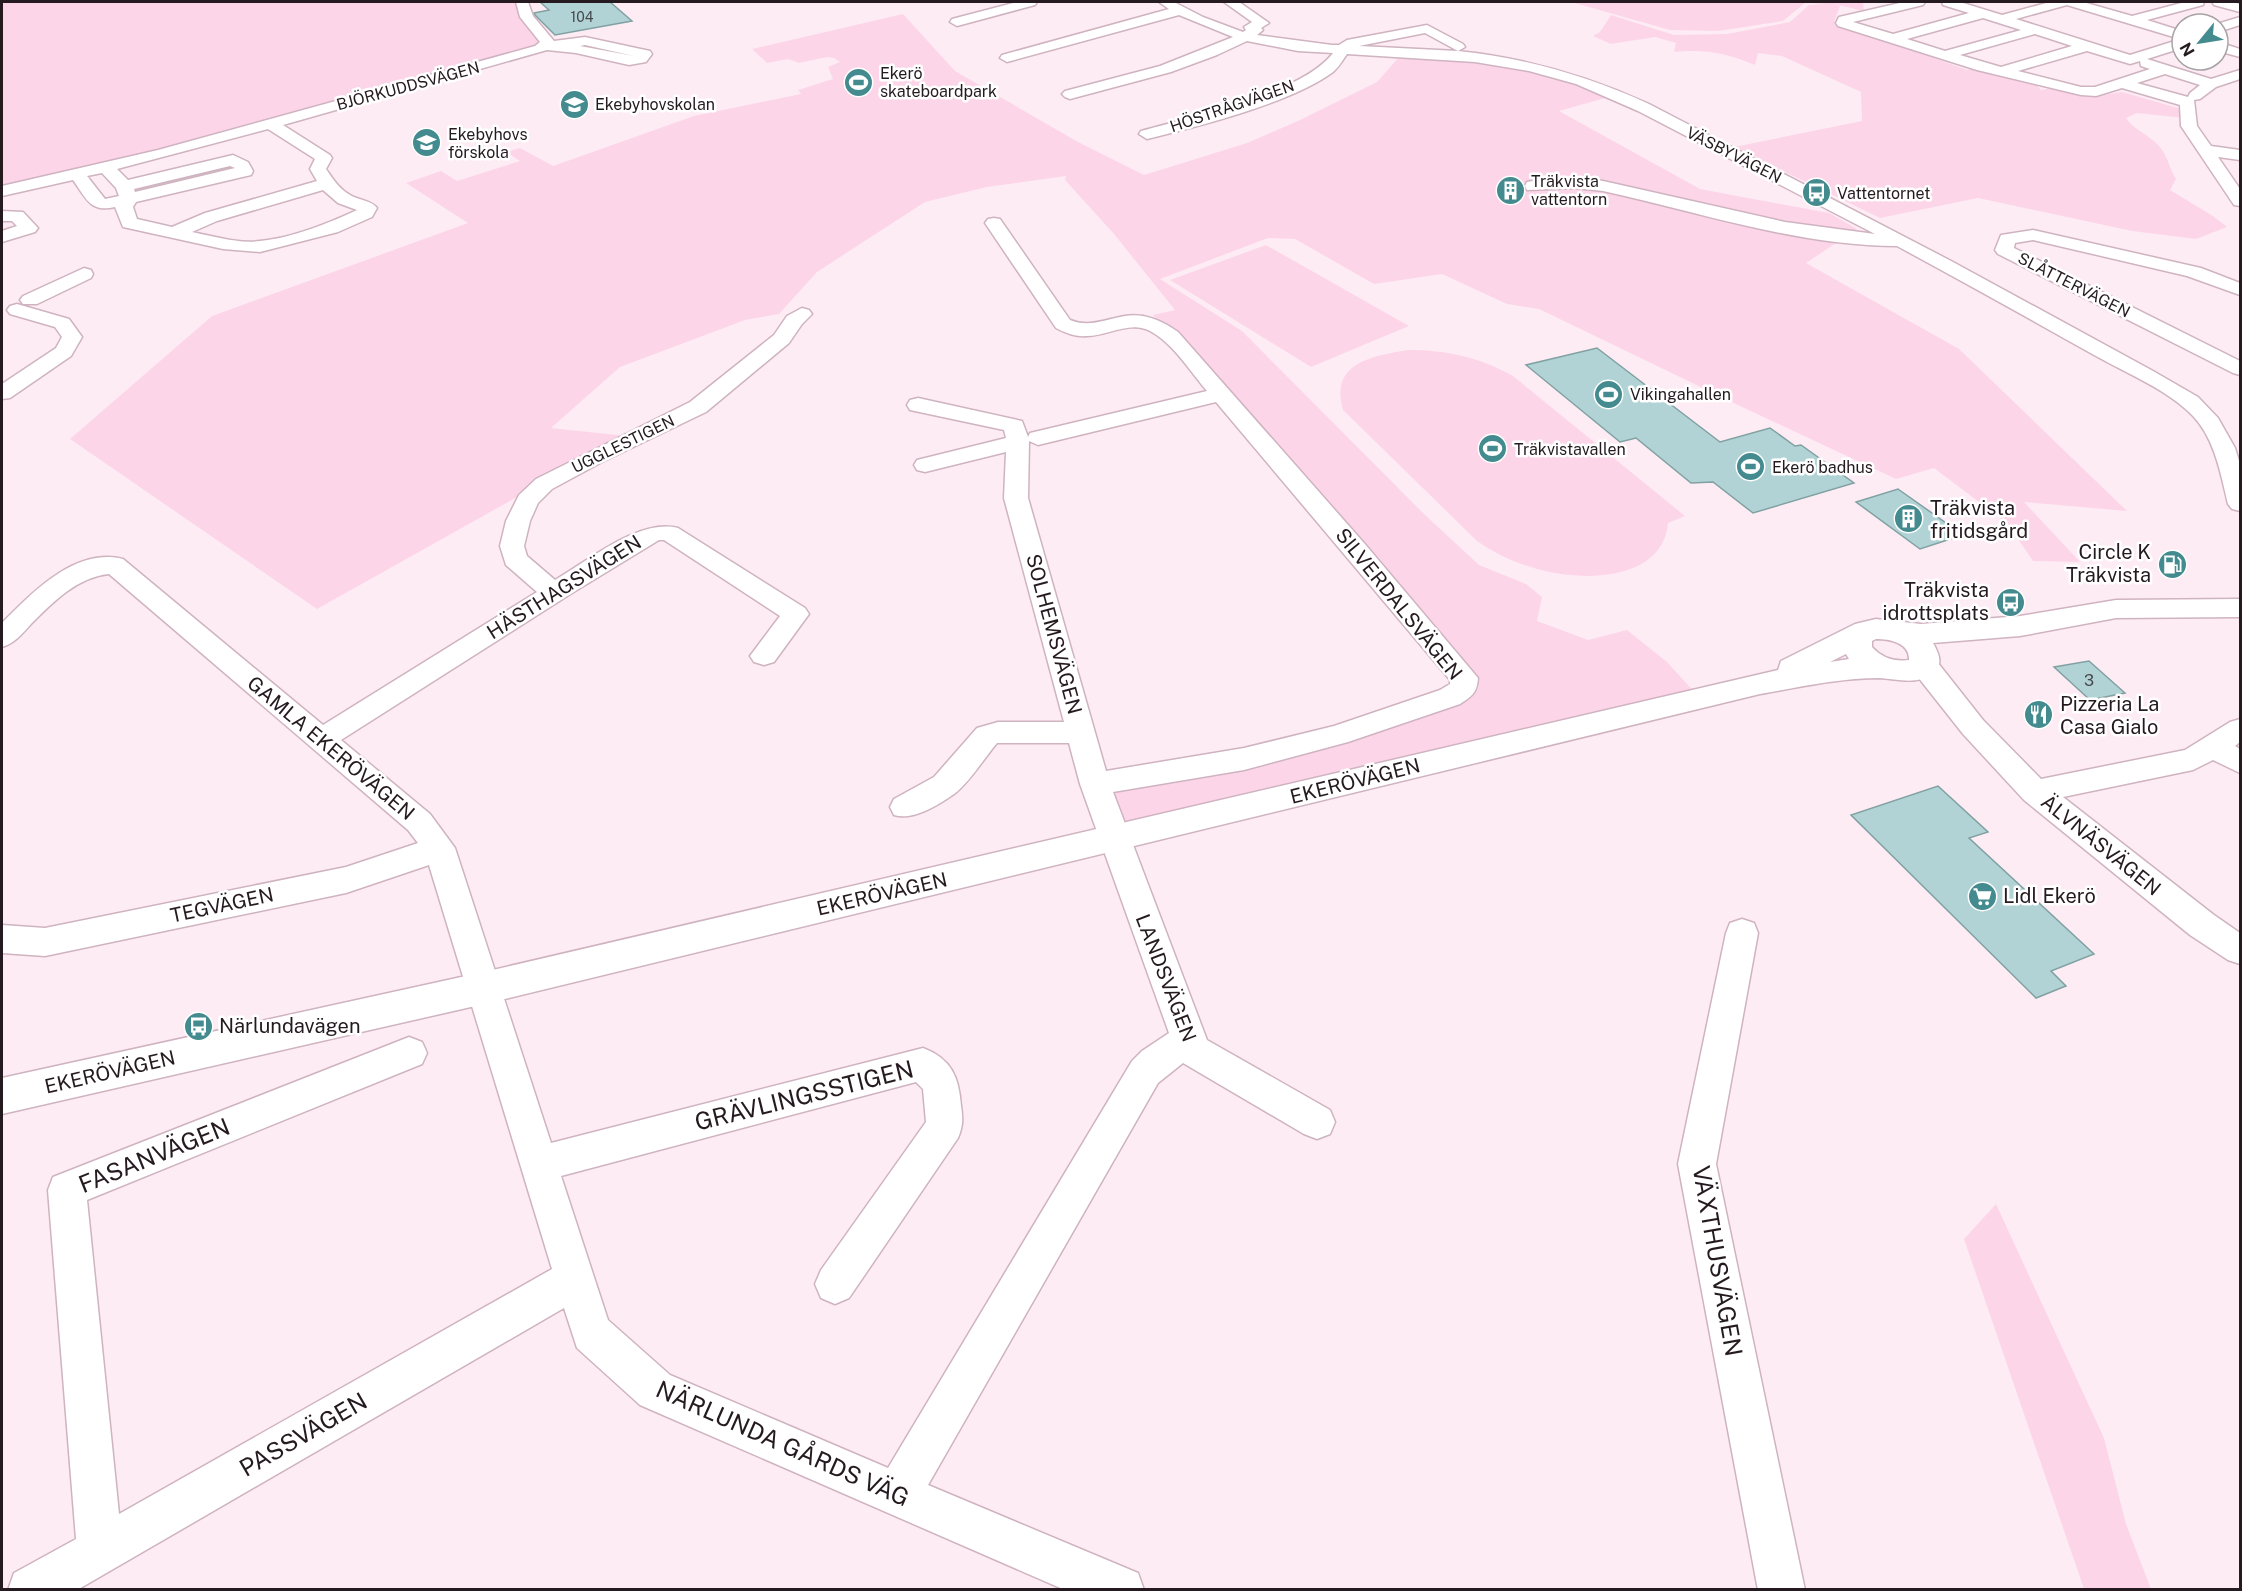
<svg xmlns="http://www.w3.org/2000/svg" width="2242" height="1591" viewBox="0 0 2242 1591" font-family="'Public Sans',sans-serif">
	<rect width="100%" height="100%" fill="#feecf4"/>
	<path fill="#fcd6e8" d="M 2,2 L 518,2 L 524,21 L 543,41 L 540,46 L 209,139 L 2,186 Z
		M 1571,2 L 1863,2 L 1864,11 L 1834,4 L 1840,6 L 1834,22 L 1967,70 L 1977,67 L 2034,82 L 2041,90 L 2058,87 L 2098,96 L 2122,92 L 2185,110 L 2184,118 L 2137,113 L 2126,118 C 2135,132 2155,136 2164,153 C 2169,162 2170,169 2176,179 L 2170,190 L 2213,216 L 2227,227 L 2196,239 L 2132,231 L 1978,198 L 1880,218 L 1734,147 L 1862,121 L 1861,92 L 1782,56 L 1758,53 L 1755,65 C 1726,53 1706,49 1674,52 L 1676,43 L 1655,37 L 1611,44 L 1593,36 L 1600,32 L 1611,15 L 1674,35 L 1727,34 L 1790,22 L 1809,5 L 1825,4 L 1805,3 L 1783,21 L 1718,31 L 1670,30 Z
		M 903,14 L 955,71 L 1078,142 L 1144,175 L 1247,143 L 1298,121 L 1377,82 L 1400,56 L 1485,62 L 1548,74 L 1609,97 L 1559,111 L 1700,189 L 1829,213 L 1857,229 L 1806,263 L 1959,349 L 2127,511 L 2024,502 L 2080,562 L 2033,561 L 2008,524 L 1934,468 L 1896,479 L 1740,406 L 1539,309 L 1507,304 L 1442,274 L 1374,284 L 1295,239 L 1268,238 L 1160,279 L 1242,331 L 1424,514 L 1479,565 L 1526,584 L 1542,597 L 1537,621 L 1588,640 L 1627,630 L 1667,662 L 1700,698 L 1114,839 L 1095,784 L 1244,759 L 1463,689 L 1263,442 L 1153,315 L 1175,310 L 1114,234 L 1065,180 L 1066,176 L 987,187 L 925,202 L 817,272 L 779,314 L 745,320 L 620,367 L 551,428 L 626,436 L 317,609 L 70,439 L 212,316 L 468,223 L 406,183 L 441,171 L 457,181 L 520,161 L 506,152 L 520,148 L 553,166 L 694,116 L 801,94 L 798,90 L 833,79 L 828,67 L 840,62 L 834,58 L 827,57 L 799,63 L 788,59 L 767,63 L 752,49 Z
		M 1266,245 L 1409,326 L 1311,367 L 1170,280 Z
		M 1408,350 C 1447,350 1479,357 1513,376 L 1685,516 L 1668,523 C 1663,578 1592,581 1549,572 C 1523,566 1498,556 1477,541 L 1343,410 C 1329,363 1372,356 1408,350 Z
		M 1996,1204 L 2104,1438 L 2126,1524 L 2151,1589 L 2084,1589 L 1964,1239 Z"/>
	<path fill="#b1d3d5" stroke="#80a1a2" stroke-width="1.5" d="M 540,2 L 610,2 L 632,21 L 555,35 L 535,15 L 534,13 L 549,10 Z
		M 1597,348 L 1720,442 L 1770,428 L 1795,446 L 1801,445 L 1854,483 L 1753,513 L 1713,482 L 1691,483 L 1636,438 L 1620,442 L 1526,365 Z
		M 1898,489 L 1963,535 L 1920,549 L 1856,502 Z
		M 2089,661 L 2125,693 L 2090,700 L 2054,667 Z
		M 1938,786 L 1988,832 L 1969,838 L 2094,954 L 2051,971 L 2066,986 L 2036,998 L 1851,815 Z"/>
	<g fill="none" stroke-linecap="round" stroke-linejoin="round">
		<defs>
			<path id="minor" d="M 516,2 L 528,2 L 533,16 L 554,41 L 585,37 L 650,51 L 652,54 L 646,62 L 629,65 L 576,53 L 547,50 L 283,125 L 330,155 L 332,158 L 326,169 C 333,179 339,189 350,195 C 358,200 371,200 377,208 L 372,217 L 338,232 L 260,252 L 223,249 L 123,227 L 115,207 C 90,213 86,198 73,180 L 2,196 L 2,186 L 158,150 L 535,46 L 540,42 L 520,17 ZM 585,45 L 634,56 L 580,46 ZM 268,129 L 315,159 L 310,169 L 317,181 L 205,213 L 172,227 L 137,219 L 133,207 L 136,202 L 251,175 L 253,171 L 248,162 L 233,155 L 128,180 L 117,169 ZM 230,166 L 235,168 L 135,192 L 134,189 ZM 102,173 L 116,188 L 119,196 L 105,199 L 87,176 ZM 323,190 L 338,203 L 357,210 C 329,223 292,238 260,241 C 238,244 213,236 192,232 L 217,221 Z
				M 1017,2 L 1037,2 L 1035,5 L 957,26 L 950,22 L 952,19 Z
				M 1159,2 L 1174,2 L 1203,17 L 1243,32 L 1246,30 L 1244,27 L 1252,22 L 1224,2 L 1239,2 L 1269,23 L 1261,28 L 1263,30 L 1257,35 L 1332,45 L 1339,45 L 1347,40 L 1427,25 L 1463,44 L 1465,47 L 1458,51 C 1526,58 1588,76 1649,104 L 1953,262 L 2153,371 L 2198,397 L 2218,418 L 2235,448 L 2240,464 L 2240,511 L 2232,509 L 2228,504 C 2221,475 2215,439 2193,416 C 2168,390 2128,374 2096,356 C 2030,319 1964,282 1897,246 C 1798,246 1699,212 1603,191 L 1576,188 L 1527,190 L 1525,186 L 1527,182 L 1533,181 L 1576,178 L 1603,181 L 1785,222 L 1875,234 L 1638,111 L 1576,84 L 1529,71 L 1475,62 L 1347,54 C 1343,60 1338,68 1333,72 C 1291,103 1199,126 1147,139 L 1139,134 L 1141,131 C 1191,117 1302,94 1333,53 L 1298,51 L 1247,41 L 1217,55 L 1171,72 L 1070,99 L 1065,97 L 1062,94 L 1065,91 L 1160,66 L 1233,37 L 1179,15 L 1007,62 L 1000,58 L 1002,55 L 1169,9 ZM 1425,33 L 1458,51 L 1359,46 Z
				M 1904,2 L 1925,2 L 1923,5 L 1853,22 L 1893,34 L 1969,13 L 1943,5 L 1942,2 L 1960,2 L 2002,15 L 2050,2 L 2083,2 L 2132,16 L 2185,2 L 2204,2 L 2203,5 L 2147,20 L 2182,31 L 2182,48 L 2147,59 L 2211,79 L 2240,70 L 2240,79 L 2216,87 L 2200,99 L 2194,100 L 2197,126 L 2211,146 L 2240,150 L 2240,160 L 2218,157 L 2240,189 L 2240,206 L 2234,205 L 2181,126 L 2180,105 L 2122,88 L 2096,96 L 2081,95 L 1977,70 L 1838,26 L 1836,23 L 1839,17 ZM 2067,5 L 2177,38 L 2181,39 L 2130,55 L 2016,19 ZM 1983,18 L 2021,30 L 1945,51 L 1907,39 ZM 2035,34 L 2072,46 L 2001,67 L 1960,55 ZM 2087,51 L 2130,64 L 2140,61 L 2141,66 L 2150,69 L 2095,87 L 2081,87 L 2018,71 ZM 2165,74 L 2200,85 L 2190,93 L 2188,97 L 2137,83 Z
				M 2212,2 L 2232,2 L 2240,4 L 2240,12 L 2214,5 Z
				M 2240,17 L 2240,25 L 2218,32 L 2217,24 Z
				M 2218,42 L 2240,49 L 2240,57 L 2218,51 Z
				M 2,211 L 23,212 L 38,228 L 35,232 L 2,242 L 2,231 L 17,226 L 12,221 L 2,221 Z
				M 994,218 L 1000,219 L 1070,320 C 1089,328 1106,319 1125,316 C 1145,313 1162,321 1178,332 L 1364,543 L 1478,678 C 1477,693 1472,696 1460,704 L 1348,742 L 1244,770 L 1113,792 L 1207,1040 L 1330,1110 L 1335,1122 L 1330,1134 L 1317,1139 L 1304,1134 L 1183,1063 L 1158,1083 L 928,1485 L 1138,1573 L 1144,1590 L 1065,1590 L 640,1405 L 577,1348 L 564,1308 L 77,1590 L 8,1590 L 14,1573 L 76,1539 L 48,1190 L 53,1177 L 409,1037 L 422,1042 L 427,1053 L 422,1064 L 87,1200 L 119,1514 L 552,1269 L 429,865 L 346,893 L 45,956 L 2,953 L 2,925 L 45,928 L 346,867 L 418,843 L 408,830 L 109,574 C 77,577 52,603 31,624 C 22,634 15,643 2,647 L 2,623 C 32,593 75,547 123,559 L 323,725 L 537,592 L 506,565 L 500,546 L 506,521 L 519,495 L 536,479 L 690,402 L 774,335 L 787,316 L 802,308 L 809,310 L 812,314 L 802,324 L 789,343 L 706,412 L 602,462 L 552,489 L 538,503 L 530,521 L 524,546 L 527,556 L 555,580 C 588,561 639,518 678,528 L 805,608 L 809,614 L 774,662 L 764,665 L 754,662 L 750,656 L 780,616 L 664,540 L 659,540 L 572,593 L 341,740 L 430,814 L 455,848 L 551,1143 L 923,1048 C 952,1059 959,1078 961,1106 C 963,1119 963,1126 958,1138 L 849,1298 L 835,1304 L 821,1298 L 815,1284 L 821,1270 L 926,1122 L 923,1089 L 916,1082 L 561,1176 L 608,1320 L 670,1375 L 888,1468 L 1132,1061 L 1142,1051 L 1169,1033 L 1080,784 L 1069,743 L 997,743 C 985,757 969,783 954,794 C 938,805 913,821 894,815 L 890,807 L 894,799 L 934,777 L 977,728 L 998,722 L 1064,722 L 1004,498 L 1006,452 L 925,472 L 917,470 L 914,465 L 917,460 L 1006,438 L 1004,430 L 910,410 L 907,405 L 910,400 L 918,398 L 1022,421 L 1028,437 L 1030,433 L 1207,391 C 1190,371 1173,343 1150,331 C 1131,320 1107,336 1087,336 C 1075,337 1066,333 1056,328 L 985,223 L 988,219 ZM 1216,402 L 1450,680 L 1450,684 L 1440,690 L 1334,726 L 1244,748 L 1106,771 L 1028,498 L 1029,441 L 1038,445 Z
				M 2033,230 L 2201,268 L 2240,283 L 2240,295 L 2187,276 L 2033,240 L 2015,243 L 2014,248 L 2240,361 L 2240,375 L 2233,373 L 1998,254 L 1995,250 L 2001,235 Z
				M 84,268 L 91,270 L 93,274 L 91,278 L 37,304 L 23,304 L 20,300 L 23,296 Z
				M 17,304 L 69,319 L 82,337 L 71,356 L 10,398 L 2,399 L 2,384 L 56,348 L 62,337 L 55,327 L 10,314 L 7,310 L 10,306 Z
				M 1924,656 L 1934,658 L 1983,720 L 2041,779 L 2185,750 L 2230,722 L 2240,719 L 2240,742 L 2235,746 L 2240,749 L 2240,773 L 2213,760 L 2193,770 L 2063,797 L 2214,915 L 2240,933 L 2240,964 L 2228,960 L 2190,935 L 2024,800 L 1963,734 L 1914,672 L 1910,665 L 1914,658 Z
				M 1742,919 L 1754,923 L 1758,933 L 1716,1164 L 1805,1590 L 1758,1590 L 1678,1164 L 1726,933 L 1730,923 Z"/>
			<path id="major" d="M 2240,599 L 2240,617 L 2116,618 L 2020,636 L 1933,643 C 1938,652 1944,664 1934,672 C 1919,686 1897,679 1880,678 C 1840,678 1800,687 1760,694 L 484,1004 L 2,1114 L 2,1078 L 484,972 L 1778,670 L 1781,661 L 1855,624 L 1876,619 L 1921,624 L 2020,616 L 2116,600 ZM 1876,639 C 1890,639 1910,643 1909,660 C 1895,662 1882,658 1872,647 L 1872,641 ZM 1846,654 L 1849,659 L 1830,662 Z"/>
		</defs>
		<use href="#minor" stroke="#cfb3c0" stroke-width="3"/>
		<use href="#major" stroke="#cfb3c0" stroke-width="3"/>
		<use href="#minor" fill="#fff" fill-rule="evenodd"/>
		<use href="#major" fill="#fff" fill-rule="evenodd"/>
	</g>
	<defs>
		<symbol id="stadium-disc" viewBox="-11 -11 22 22"><circle r="9.5" fill="#438b8e" stroke="#fff"/><path d="M0-5a6.5 5 0 1 0 0 10a6.5 5 0 1 0 0-10ZM-3.5-1.8h7v3.6h-7Z" fill="#fff"/></symbol>
		<symbol id="school-disc" viewBox="-11 -11 22 22"><circle r="9.5" fill="#438b8e" stroke="#fff"/><path d="M0-5L7-2L0 1L-7-2ZM-4 1L0 2.5L4 1V4Q0 6-4 4Z" fill="#fff"/></symbol>
		<symbol id="building-disc" viewBox="-11 -11 22 22"><circle r="9.5" fill="#438b8e" stroke="#fff"/><path d="M-4-6H4V6H1V3H-1V6H-4ZM-2.5-4.3h1.7v1.8h-1.7ZM.8-4.3h1.7v1.8H.8ZM-2.5-1h1.7V.8h-1.7ZM.8-1h1.7V.8H.8Z" fill="#fff"/></symbol>
		<symbol id="bus-disc" viewBox="-11 -11 22 22"><circle r="9.5" fill="#438b8e" stroke="#fff"/><path d="M-5-6H5V4H4V6H2V4H-2V6H-4V4H-5ZM-3.5-4V0h7V-4ZM-3.5 1.2v1.5H-2V1.2ZM2 1.2v1.5H3.5V1.2Z" fill="#fff"/></symbol>
		<symbol id="fuel-disc" viewBox="-11 -11 22 22"><circle r="9.5" fill="#438b8e" stroke="#fff"/><path d="M-5.5-6h7V0h2V4h1.3V-2.5L3-4.5l.8-.8L6-3V5H2.5V1h-1V6h-7ZM-4.2-4.7v3.2H.2V-4.7Z" fill="#fff"/></symbol>
		<symbol id="restaurant-disc" viewBox="-11 -11 22 22"><circle r="9.5" fill="#438b8e" stroke="#fff"/><path d="M-5-6h1v4h1v-4h1v4h1v-4h1v5L-1.5 .5V6h-2V.5L-5-1ZM5-6V6H3V1.5H1.5Q1.5-4 5-6Z" fill="#fff"/></symbol>
		<symbol id="supermarket-disc" viewBox="-11 -11 22 22"><circle r="9.5" fill="#438b8e" stroke="#fff"/><path d="M-6-5.5h2.5l.6 2H6L4.5 2H-2.5L-4.4-4H-6ZM-1.5 3.2a1.3 1.3 0 1 0 .1 0ZM3 3.2a1.3 1.3 0 1 0 .1 0Z" fill="#fff"/></symbol>
	</defs>
	<g fill-rule="evenodd">
		<use href="#stadium-disc" x="842" y="66" width="33" height="33"/>
		<use href="#school-disc" x="558" y="88" width="33" height="33"/>
		<use href="#school-disc" x="410" y="126" width="33" height="33"/>
		<use href="#building-disc" x="1494" y="174" width="33" height="33"/>
		<use href="#bus-disc" x="1800" y="176" width="33" height="33"/>
		<use href="#stadium-disc" x="1592" y="378" width="33" height="33"/>
		<use href="#stadium-disc" x="1476" y="432" width="33" height="33"/>
		<use href="#stadium-disc" x="1734" y="450" width="33" height="33"/>
		<use href="#building-disc" x="1892" y="502" width="33" height="33"/>
		<use href="#fuel-disc" x="2156" y="548" width="33" height="33"/>
		<use href="#bus-disc" x="1994" y="586" width="33" height="33"/>
		<use href="#restaurant-disc" x="2022" y="698" width="33" height="33"/>
		<use href="#supermarket-disc" x="1966" y="880" width="33" height="33"/>
		<use href="#bus-disc" x="182" y="1010" width="33" height="33"/>
	</g>
	<g text-anchor="middle" dominant-baseline="central" stroke-width="5" stroke-linejoin="round" paint-order="stroke">
		<g font-size="14" fill="#47484c">
			<text x="582" y="17">104</text>
		</g>
		<g font-size="16" fill="#241a1f" stroke="#fff" text-anchor="start">
			<text x="880" y="73">Ekerö<tspan x="880" dy="18">skateboardpark</tspan></text>
			<text x="595" y="104">Ekebyhovskolan</text>
			<text x="448" y="134">Ekebyhovs<tspan x="448" dy="18">förskola</tspan></text>
			<text x="1531" y="181">Träkvista<tspan x="1531" dy="18">vattentorn</tspan></text>
			<text x="1837" y="193">Vattentornet</text>
			<text x="1630" y="394">Vikingahallen</text>
			<text x="1514" y="449">Träkvistavallen</text>
			<text x="1772" y="467">Ekerö badhus</text>
		</g>
		<g font-size="16" fill="#241a1f" stroke="#fff">
			<text transform="translate(408 86) rotate(-15)">BJÖRKUDDSVÄGEN</text>
			<text transform="translate(1232 106) rotate(-19)">HÖSTRÅGVÄGEN</text>
			<text transform="translate(1734 155) rotate(27)">VÄSBYVÄGEN</text>
			<text transform="translate(2074 285) rotate(27)">SLÅTTERVÄGEN</text>
			<text transform="translate(623 444) rotate(-26)">UGGLESTIGEN</text>
		</g>
		<g font-size="16" fill="#47484c">
			<text x="2089" y="680">3</text>
		</g>
		<g font-size="20" fill="#241a1f" stroke="#fff" text-anchor="start">
			<text x="1930" y="508">Träkvista<tspan x="1930" dy="23">fritidsgård</tspan></text>
			<text x="2151" y="552" text-anchor="end">Circle K<tspan x="2151" dy="23">Träkvista</tspan></text>
			<text x="1989" y="590" text-anchor="end">Träkvista<tspan x="1989" dy="23">idrottsplats</tspan></text>
			<text x="2060" y="704">Pizzeria La<tspan x="2060" dy="23">Casa Gialo</tspan></text>
			<text x="2003" y="896">Lidl Ekerö</text>
			<text x="219" y="1026">Närlundavägen</text>
		</g>
		<g font-size="20" fill="#241a1f" stroke="#fff">
			<text transform="translate(564 587) rotate(-32)">HÄSTHAGSVÄGEN</text>
			<text transform="translate(1399 604) rotate(51)">SILVERDALSVÄGEN</text>
			<text transform="translate(1054 634) rotate(75)">SOLHEMSVÄGEN</text>
			<text transform="translate(331 748) rotate(40)">GAMLA EKERÖVÄGEN</text>
			<text transform="translate(1355 781) rotate(-14)">EKERÖVÄGEN</text>
			<text transform="translate(2101 845) rotate(39)">ÄLVNÄSVÄGEN</text>
			<text transform="translate(882 894) rotate(-13)">EKERÖVÄGEN</text>
			<text transform="translate(222 905) rotate(-12)">TEGVÄGEN</text>
			<text transform="translate(1166 978) rotate(69)">LANDSVÄGEN</text>
			<text transform="translate(110 1072) rotate(-13)">EKERÖVÄGEN</text>
		</g>
		<g font-size="24" fill="#241a1f" stroke="#fff">
			<text transform="translate(804 1095) rotate(-14)">GRÄVLINGSSTIGEN</text>
			<text transform="translate(154 1155) rotate(-22)">FASANVÄGEN</text>
			<text transform="translate(1718 1261) rotate(80)">VÄXTHUSVÄGEN</text>
			<text transform="translate(303 1434) rotate(-30)">PASSVÄGEN</text>
			<text transform="translate(783 1443) rotate(24)">NÄRLUNDA GÅRDS VÄG</text>
		</g>
	</g>
	<rect width="2242" height="1591" fill="none" stroke="#241a1f" stroke-width="6"/>
	<g transform="translate(2200 42) rotate(240)"><circle r="28" fill="#ffffff" stroke="#a7a3a5" stroke-width="1.5"/>
	<path d="M0-4.5L10 22L0 15L-10 22Z" fill="#438b8e"/>
	<text y="-9" font-size="16" font-weight="bold" text-anchor="middle" fill="#241a1f">N</text>
	</g>
</svg>
